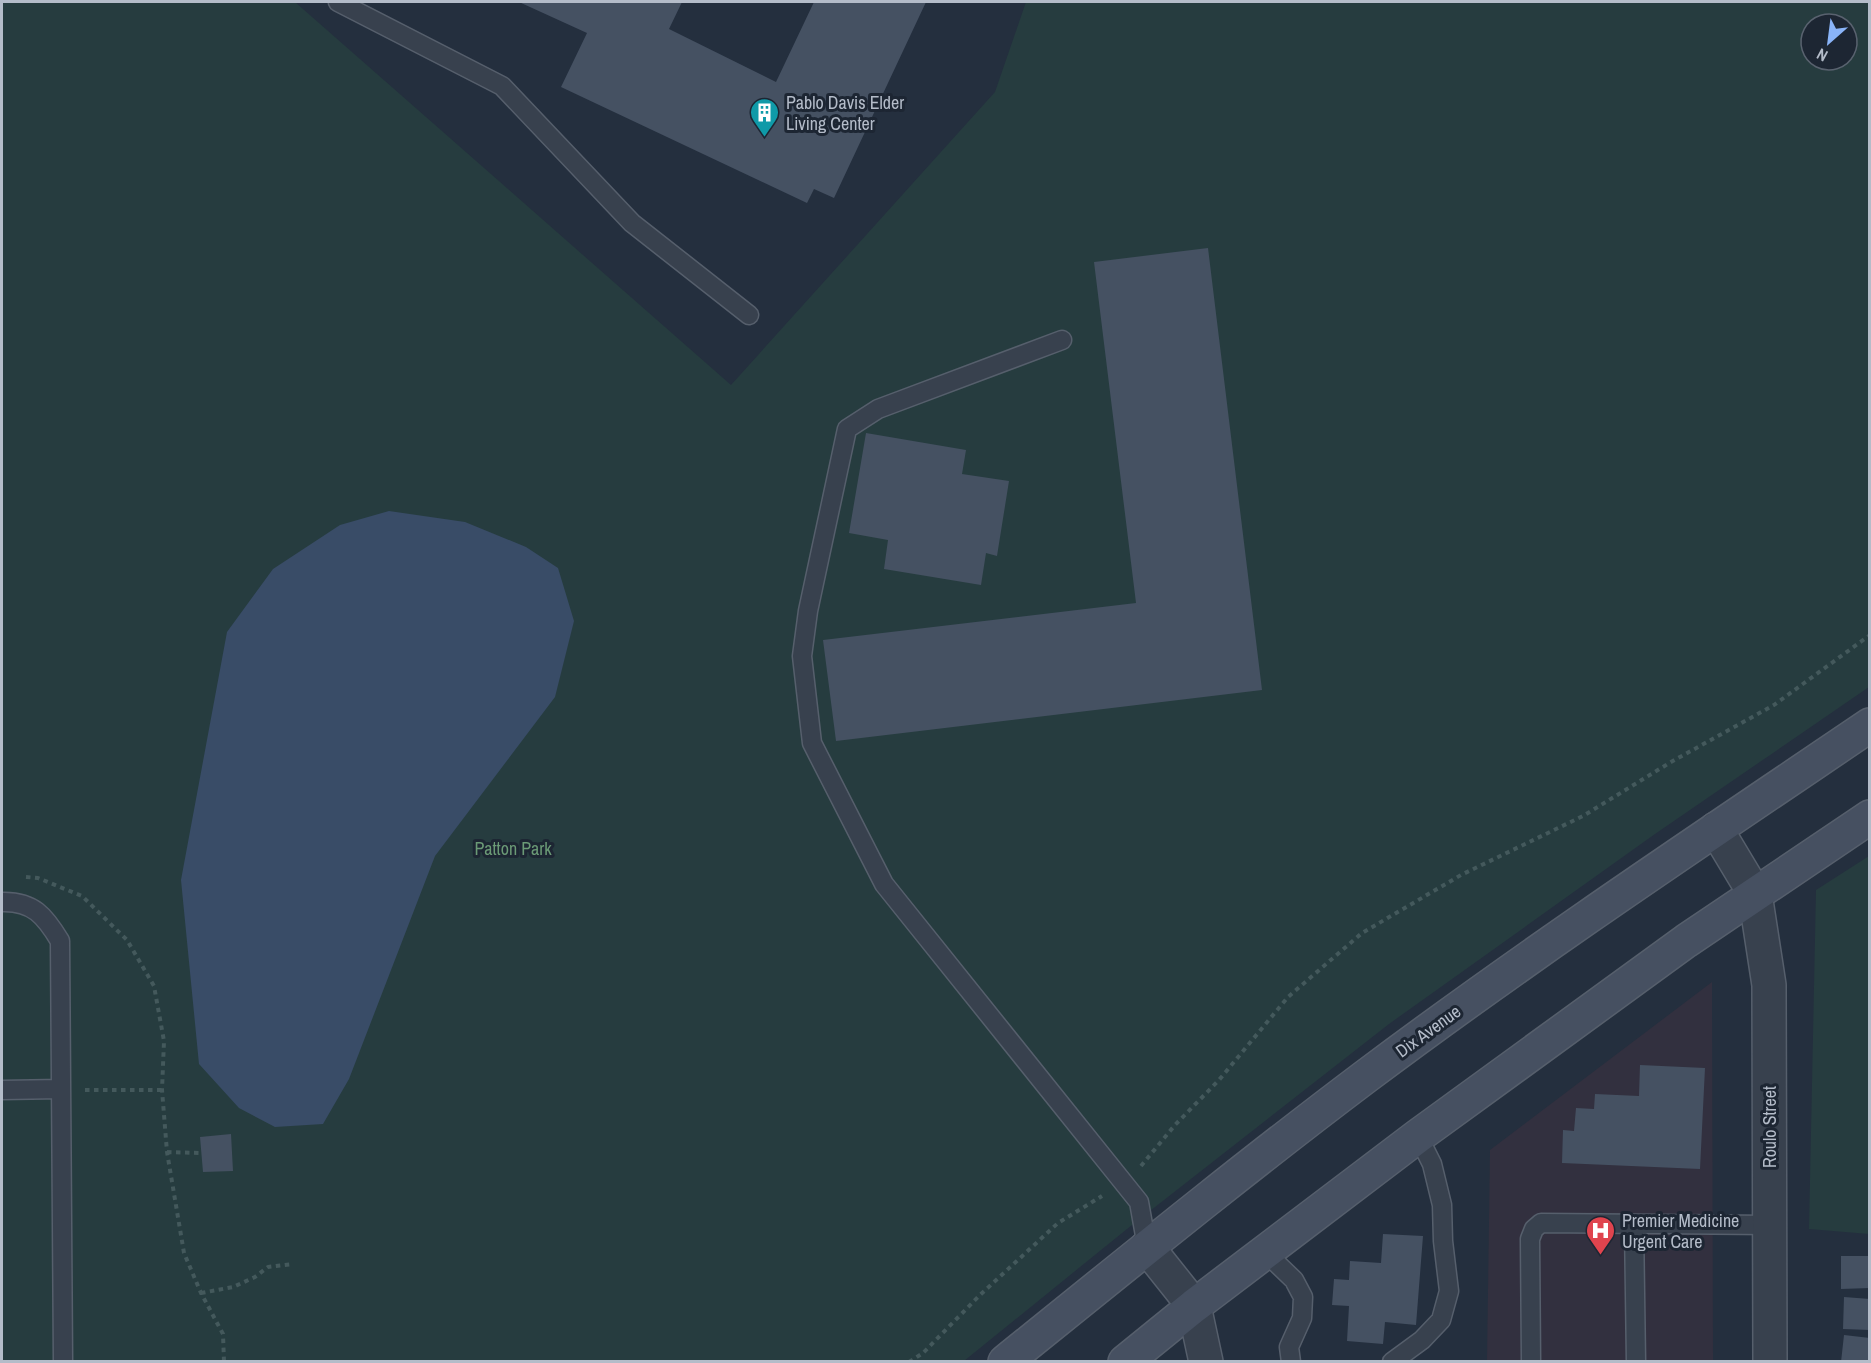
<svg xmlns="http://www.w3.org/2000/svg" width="1871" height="1363" viewBox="0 0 1871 1363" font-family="'Archivo Narrow',sans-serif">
	<rect width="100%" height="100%" fill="#242f3e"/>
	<path fill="#32303f" d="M 1712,982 L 1713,1361 L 1487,1362 L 1490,1150 Z"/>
	<path fill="#263c3f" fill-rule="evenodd" d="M 2,2 L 295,2 L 731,385 L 995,92 L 1026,2 L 1869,2 L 1869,687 L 1655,834 L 1389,1024 L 1127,1229 L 964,1361 L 2,1362 ZM 1811,24 L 1847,24 L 1847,60 L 1811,60 Z
		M 1869,856 L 1869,1234 L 1809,1229 L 1816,890 Z"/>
	<path fill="#394c67" d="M 389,511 L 465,522 L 526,547 L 558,568 L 574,621 L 555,697 L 435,856 L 349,1079 L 323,1124 L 275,1127 L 239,1108 L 199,1064 L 181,880 L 227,632 L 273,569 L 340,525 Z"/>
	<path fill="#455162" d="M 519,2 L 682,2 L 669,29 L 776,82 L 814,2 L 926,2 L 834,198 L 814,189 L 807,203 L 561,87 L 587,33 Z
		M 1208,248 L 1262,690 L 836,741 L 823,640 L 1136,603 L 1094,262 Z
		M 866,433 L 966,450 L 962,474 L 1009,481 L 997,556 L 986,553 L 981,585 L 884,569 L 888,540 L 849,533 Z
		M 1640,1065 L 1705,1068 L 1700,1169 L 1562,1163 L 1563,1130 L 1574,1131 L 1576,1108 L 1594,1109 L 1595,1094 L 1639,1096 Z
		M 231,1134 L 233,1171 L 203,1172 L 200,1137 Z
		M 1383,1234 L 1423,1236 L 1416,1325 L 1385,1322 L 1383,1344 L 1347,1341 L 1349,1306 L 1332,1305 L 1334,1279 L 1349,1280 L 1350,1261 L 1381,1263 Z
		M 1841,1256 L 1870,1256 L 1870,1288 L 1841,1289 Z
		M 1844,1297 L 1870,1299 L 1870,1330 L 1843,1329 Z
		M 1844,1335 L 1870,1338 L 1870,1362 L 1841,1362 Z"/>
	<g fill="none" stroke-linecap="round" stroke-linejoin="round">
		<defs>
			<path id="lane" d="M 338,2 L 502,86 L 632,223 L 749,315
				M 1062,340 L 878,409 L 847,429 L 808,611 L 802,656 L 812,743 L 884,884 L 1139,1202 L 1147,1247
				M 2,902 C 33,901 45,916 60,941 L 63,1362
				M 2,1090 L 61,1089
				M 1634,1225 L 1636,1362
				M 1265,1252 L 1294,1280 L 1303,1297 L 1302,1318 L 1289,1347 L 1291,1362
				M 1392,1362 L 1422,1340 L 1441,1320 L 1449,1291 L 1443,1241 L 1442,1205 L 1432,1164 L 1418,1136
				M 1531,1362 L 1530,1239 L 1534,1229 L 1541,1223 L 1770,1225"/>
			<path id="street" d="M 1716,829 L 1755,894 L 1769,985 L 1770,1362
				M 1147,1247 L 1194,1306 L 1206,1362"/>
			<path id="secondary" d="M 1005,1362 C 1124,1266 1243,1169 1365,1077 C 1529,954 1700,840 1870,725
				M 1125,1362 L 1194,1306 L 1418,1136 L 1686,941 L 1870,817"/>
		</defs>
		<use href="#lane" stroke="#565f6c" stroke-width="21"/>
		<use href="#street" stroke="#565f6c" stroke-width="36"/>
		<use href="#secondary" stroke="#565f6c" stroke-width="36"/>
		<path stroke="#44595c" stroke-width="4" stroke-dasharray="4.5 4.5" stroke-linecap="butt" d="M 26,877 L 38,878 L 82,896 L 127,940 L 154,986 L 164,1041 L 162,1090 L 167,1152 L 184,1253 L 201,1293 L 223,1334 L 224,1362
			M 85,1090 L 162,1090
			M 167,1152 L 199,1153
			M 1141,1166 L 1175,1125 L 1219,1080 L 1288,997 L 1362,933 L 1461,875 L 1583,816 L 1671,762 L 1774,705 L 1870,635
			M 201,1293 L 233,1287 L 255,1277 L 268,1267 L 293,1264
			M 909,1362 L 923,1353 L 980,1295 L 1058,1223 L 1102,1196"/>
		<use href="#lane" stroke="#38414e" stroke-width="18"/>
		<use href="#street" stroke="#38414e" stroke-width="33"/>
		<use href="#secondary" stroke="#465061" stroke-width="33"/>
	</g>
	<defs>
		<symbol id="building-pin" viewBox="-11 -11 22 30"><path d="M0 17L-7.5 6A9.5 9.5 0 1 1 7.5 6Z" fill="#0f9aa8" stroke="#1d2633"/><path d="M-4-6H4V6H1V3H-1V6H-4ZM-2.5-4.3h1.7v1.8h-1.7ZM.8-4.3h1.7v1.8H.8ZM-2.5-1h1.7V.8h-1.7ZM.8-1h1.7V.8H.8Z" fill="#fff"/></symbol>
		<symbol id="hospital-pin" viewBox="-11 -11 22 30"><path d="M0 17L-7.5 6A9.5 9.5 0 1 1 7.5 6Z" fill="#e0444e" stroke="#1d2633"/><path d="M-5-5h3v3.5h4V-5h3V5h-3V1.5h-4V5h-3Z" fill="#fff"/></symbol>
	</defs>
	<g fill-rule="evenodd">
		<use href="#building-pin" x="748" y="96" width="33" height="45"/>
		<use href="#hospital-pin" x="1584" y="1214" width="33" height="45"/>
	</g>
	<g text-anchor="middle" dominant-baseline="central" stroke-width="6" stroke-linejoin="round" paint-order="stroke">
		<g font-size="18" fill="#b4bcc9" stroke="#1d2633" text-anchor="start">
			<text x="786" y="102">Pablo Davis Elder<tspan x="786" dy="21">Living Center</tspan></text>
			<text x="1622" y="1220">Premier Medicine<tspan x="1622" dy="21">Urgent Care</tspan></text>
		</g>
		<g font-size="18" fill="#6b9a76" stroke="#1d2633">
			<text x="513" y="848">Patton Park</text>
		</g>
		<g font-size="18" fill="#b4bcc9" stroke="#1d2633">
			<text transform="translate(1428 1031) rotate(-36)">Dix Avenue</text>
			<text transform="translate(1769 1127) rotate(-90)">Roulo Street</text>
		</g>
	</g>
	<rect width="1871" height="1363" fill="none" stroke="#b4bcc9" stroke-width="6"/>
	<g transform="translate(1829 42) rotate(208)"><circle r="28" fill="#1d2633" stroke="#59626f" stroke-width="1.5"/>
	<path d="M0-4.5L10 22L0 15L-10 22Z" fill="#8ab4f8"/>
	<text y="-9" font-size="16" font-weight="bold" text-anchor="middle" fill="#b4bcc9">N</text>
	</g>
</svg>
